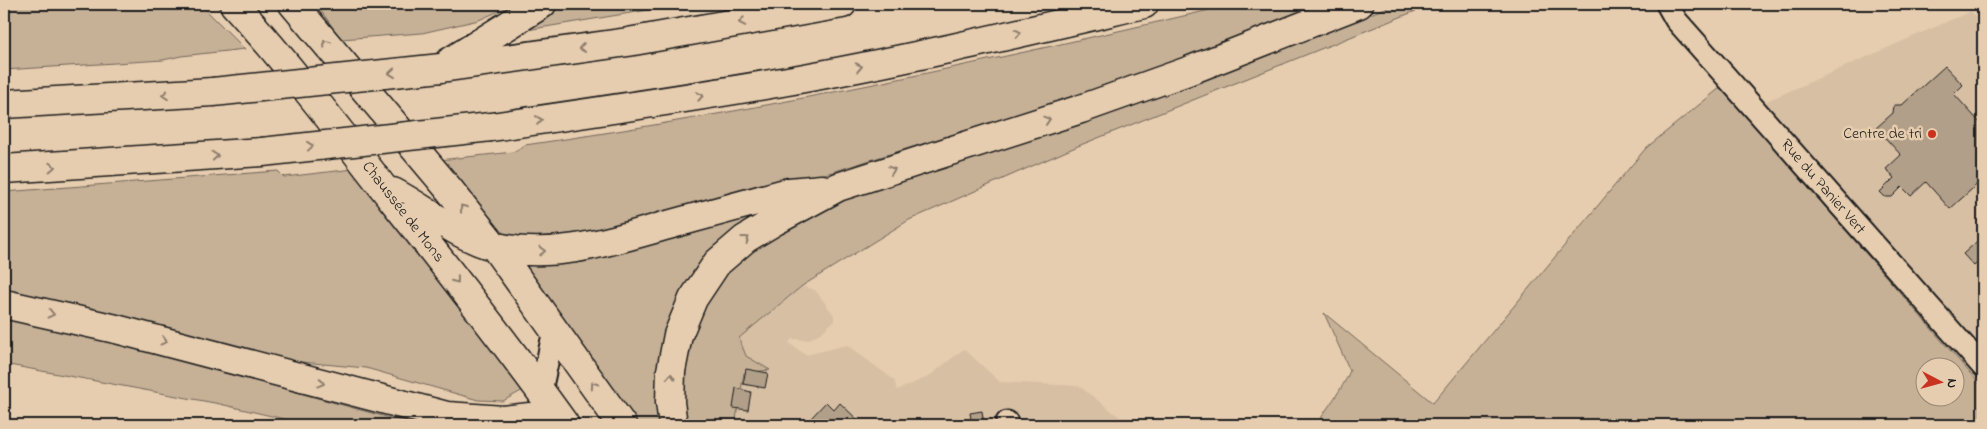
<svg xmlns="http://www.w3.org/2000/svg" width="1987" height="429" viewBox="0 0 1987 429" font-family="'Indie Flower',sans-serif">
	<rect width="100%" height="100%" fill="#e7cdaf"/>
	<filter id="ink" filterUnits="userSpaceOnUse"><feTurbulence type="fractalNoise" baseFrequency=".02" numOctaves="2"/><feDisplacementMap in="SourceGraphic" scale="10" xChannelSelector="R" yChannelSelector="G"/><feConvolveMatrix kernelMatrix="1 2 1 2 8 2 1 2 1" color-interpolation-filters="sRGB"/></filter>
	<g filter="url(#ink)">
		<path fill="#d7bfa4" d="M 1971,11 L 1983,27 L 1983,366 L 1753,107 Z
			M 802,286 L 815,290 L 834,315 L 834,321 L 822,332 L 808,340 L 792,339 L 789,343 L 806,355 L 847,345 L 894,380 L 897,390 L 928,377 L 964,349 L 1000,382 L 1079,386 L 1130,425 L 735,425 L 744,373 L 770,370 L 746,356 L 739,338 Z"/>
		<path fill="#c6b197" stroke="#71665a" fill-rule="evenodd" d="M 4,4 L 200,4 L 245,49 L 181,56 L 163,60 L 4,70 Z
			M 316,4 L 515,4 L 479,20 L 422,33 L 341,39 Z
			M 557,4 L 685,4 L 527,30 L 530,21 Z
			M 1235,4 L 1331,4 L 1073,97 L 832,172 L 565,243 L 501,240 L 439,160 L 513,152 L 525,145 C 765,111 1000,59 1235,4 Z
			M 1396,4 L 1433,4 L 1078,146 L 909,220 L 802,286 L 739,338 L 746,356 L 770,370 L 744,373 L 735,425 L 686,425 L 684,405 L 687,353 L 699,313 L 724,273 L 746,253 L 828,204 L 1294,44 Z
			M 1721,87 L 1983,388 L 1983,425 L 1317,425 C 1328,405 1341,392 1350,371 L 1324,313 L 1433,403 L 1646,148 ZM 1924,366 L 1954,366 L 1954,396 L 1924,396 Z
			M 354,169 L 525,389 L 503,401 L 478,400 L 366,368 L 291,361 L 4,295 L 4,192 L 278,171 L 284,177 Z
			M 746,213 L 749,223 L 702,264 L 661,425 L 638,425 L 523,263 Z
			M 4,316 L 122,344 L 415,425 L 310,425 L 220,404 L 4,364 Z"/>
		<path fill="#b19f89" stroke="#1c1c1c" d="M 1945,66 L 1963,85 L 1954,94 L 1983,126 L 1983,179 L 1950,209 L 1926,182 L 1911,196 L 1902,187 L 1892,197 L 1885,197 L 1880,192 L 1894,178 L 1886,169 L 1901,155 L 1876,128 L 1893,113 L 1894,105 L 1902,105 Z
			M 1983,236 L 1983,258 L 1974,266 L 1963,254 Z
			M 746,369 L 768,373 L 765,388 L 743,384 Z
			M 736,388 L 751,392 L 748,410 L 733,408 Z
			M 826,402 L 834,410 L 840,403 L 863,425 L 818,425 L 811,418 Z
			M 982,411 L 984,425 L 972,425 L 970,413 Z"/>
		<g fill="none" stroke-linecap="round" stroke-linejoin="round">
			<defs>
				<path id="minor" d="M 1667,4 L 1676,20 L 1983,367
					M 541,391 L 554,330
					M 1007,422 L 1008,425"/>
				<path id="highway" d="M 234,4 C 290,66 341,133 392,199 C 451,273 510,348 565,425
					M 293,4 L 448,188 L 494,246 L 622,425
					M 448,63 L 542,4
					M 441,68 L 628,42 L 842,4
					M 4,104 L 213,92
					M 491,127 C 588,113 685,99 782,82 C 903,61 1024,32 1144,4
					M 4,169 L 262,152
					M 393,192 C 426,209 456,236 493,246 C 552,261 611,241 668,225 C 709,214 749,203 789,192 L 822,189
					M 4,304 L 116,329 L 447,416 L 503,420 L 530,417 L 558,425
					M 673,425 L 670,402 L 671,371 L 678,335 L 693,299 L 717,263 L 745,239 L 775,221 L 838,187 L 1081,109 L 1188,71 L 1359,4"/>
			</defs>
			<use href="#minor" stroke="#1c1c1c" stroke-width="25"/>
			<use href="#highway" stroke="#1c1c1c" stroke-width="31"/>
			<use href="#minor" stroke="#e7cdaf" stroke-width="21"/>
			<use href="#highway" stroke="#e7cdaf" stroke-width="28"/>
			<defs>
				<path id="highway-bridge" d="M 213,92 L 441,68
					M 262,152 L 491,127"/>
			</defs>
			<use href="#highway-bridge" stroke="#1c1c1c" stroke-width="31" stroke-linecap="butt"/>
			<use href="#highway-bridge" stroke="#e7cdaf" stroke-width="28"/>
		</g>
		<defs><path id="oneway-chevron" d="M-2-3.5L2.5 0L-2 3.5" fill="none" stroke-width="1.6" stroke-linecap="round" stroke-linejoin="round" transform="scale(1.25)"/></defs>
		<g stroke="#8c7d6d">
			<use href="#oneway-chevron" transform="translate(742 22) rotate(170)"/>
			<use href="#oneway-chevron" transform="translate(1018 33) rotate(-12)"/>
			<use href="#oneway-chevron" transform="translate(326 43) rotate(-130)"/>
			<use href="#oneway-chevron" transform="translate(582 48) rotate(172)"/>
			<use href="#oneway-chevron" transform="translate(859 67) rotate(-11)"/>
			<use href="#oneway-chevron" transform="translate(392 73) rotate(174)"/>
			<use href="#oneway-chevron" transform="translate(165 95) rotate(176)"/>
			<use href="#oneway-chevron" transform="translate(700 96) rotate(-10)"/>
			<use href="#oneway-chevron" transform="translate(539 120) rotate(-8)"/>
			<use href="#oneway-chevron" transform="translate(1047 120) rotate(-18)"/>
			<use href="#oneway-chevron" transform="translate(310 146) rotate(-6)"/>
			<use href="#oneway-chevron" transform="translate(215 156) rotate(-5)"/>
			<use href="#oneway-chevron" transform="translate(52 167) rotate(-3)"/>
			<use href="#oneway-chevron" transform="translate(892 170) rotate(-18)"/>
			<use href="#oneway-chevron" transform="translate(463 208) rotate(-128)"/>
			<use href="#oneway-chevron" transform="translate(746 239) rotate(-36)"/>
			<use href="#oneway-chevron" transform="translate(542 251) rotate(-1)"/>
			<use href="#oneway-chevron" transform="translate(456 280) rotate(52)"/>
			<use href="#oneway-chevron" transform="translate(51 314) rotate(13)"/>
			<use href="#oneway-chevron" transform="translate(164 341) rotate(15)"/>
			<use href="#oneway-chevron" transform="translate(671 377) rotate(-86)"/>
			<use href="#oneway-chevron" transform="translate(321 383) rotate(15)"/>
			<use href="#oneway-chevron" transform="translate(594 385) rotate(-125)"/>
		</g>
	</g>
	<circle fill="#c8321e" stroke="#e7cdaf" stroke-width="2" cx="1932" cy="134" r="5"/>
	<g text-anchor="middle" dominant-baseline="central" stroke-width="5" stroke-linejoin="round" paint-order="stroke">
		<g font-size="16" fill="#1c1c1c" stroke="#e7cdaf" text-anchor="end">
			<text x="1922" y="134">Centre de tri</text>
		</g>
		<g font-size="16" fill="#1c1c1c" stroke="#e7cdaf">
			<text transform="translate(1823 187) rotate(49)">Rue du Panier Vert</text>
			<text transform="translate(403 212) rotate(52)">Chaussée de Mons</text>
		</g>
	</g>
	<rect width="1987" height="429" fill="none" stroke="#e7cdaf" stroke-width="20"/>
	<rect x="10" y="10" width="1967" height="409" fill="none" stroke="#1c1c1c" stroke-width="2" filter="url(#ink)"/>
	<g transform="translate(1940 382) rotate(96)"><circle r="24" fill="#e7cdaf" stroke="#968674"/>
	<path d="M0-4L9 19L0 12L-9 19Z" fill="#c8321e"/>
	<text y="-8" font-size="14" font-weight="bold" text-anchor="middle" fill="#1c1c1c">N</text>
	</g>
</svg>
